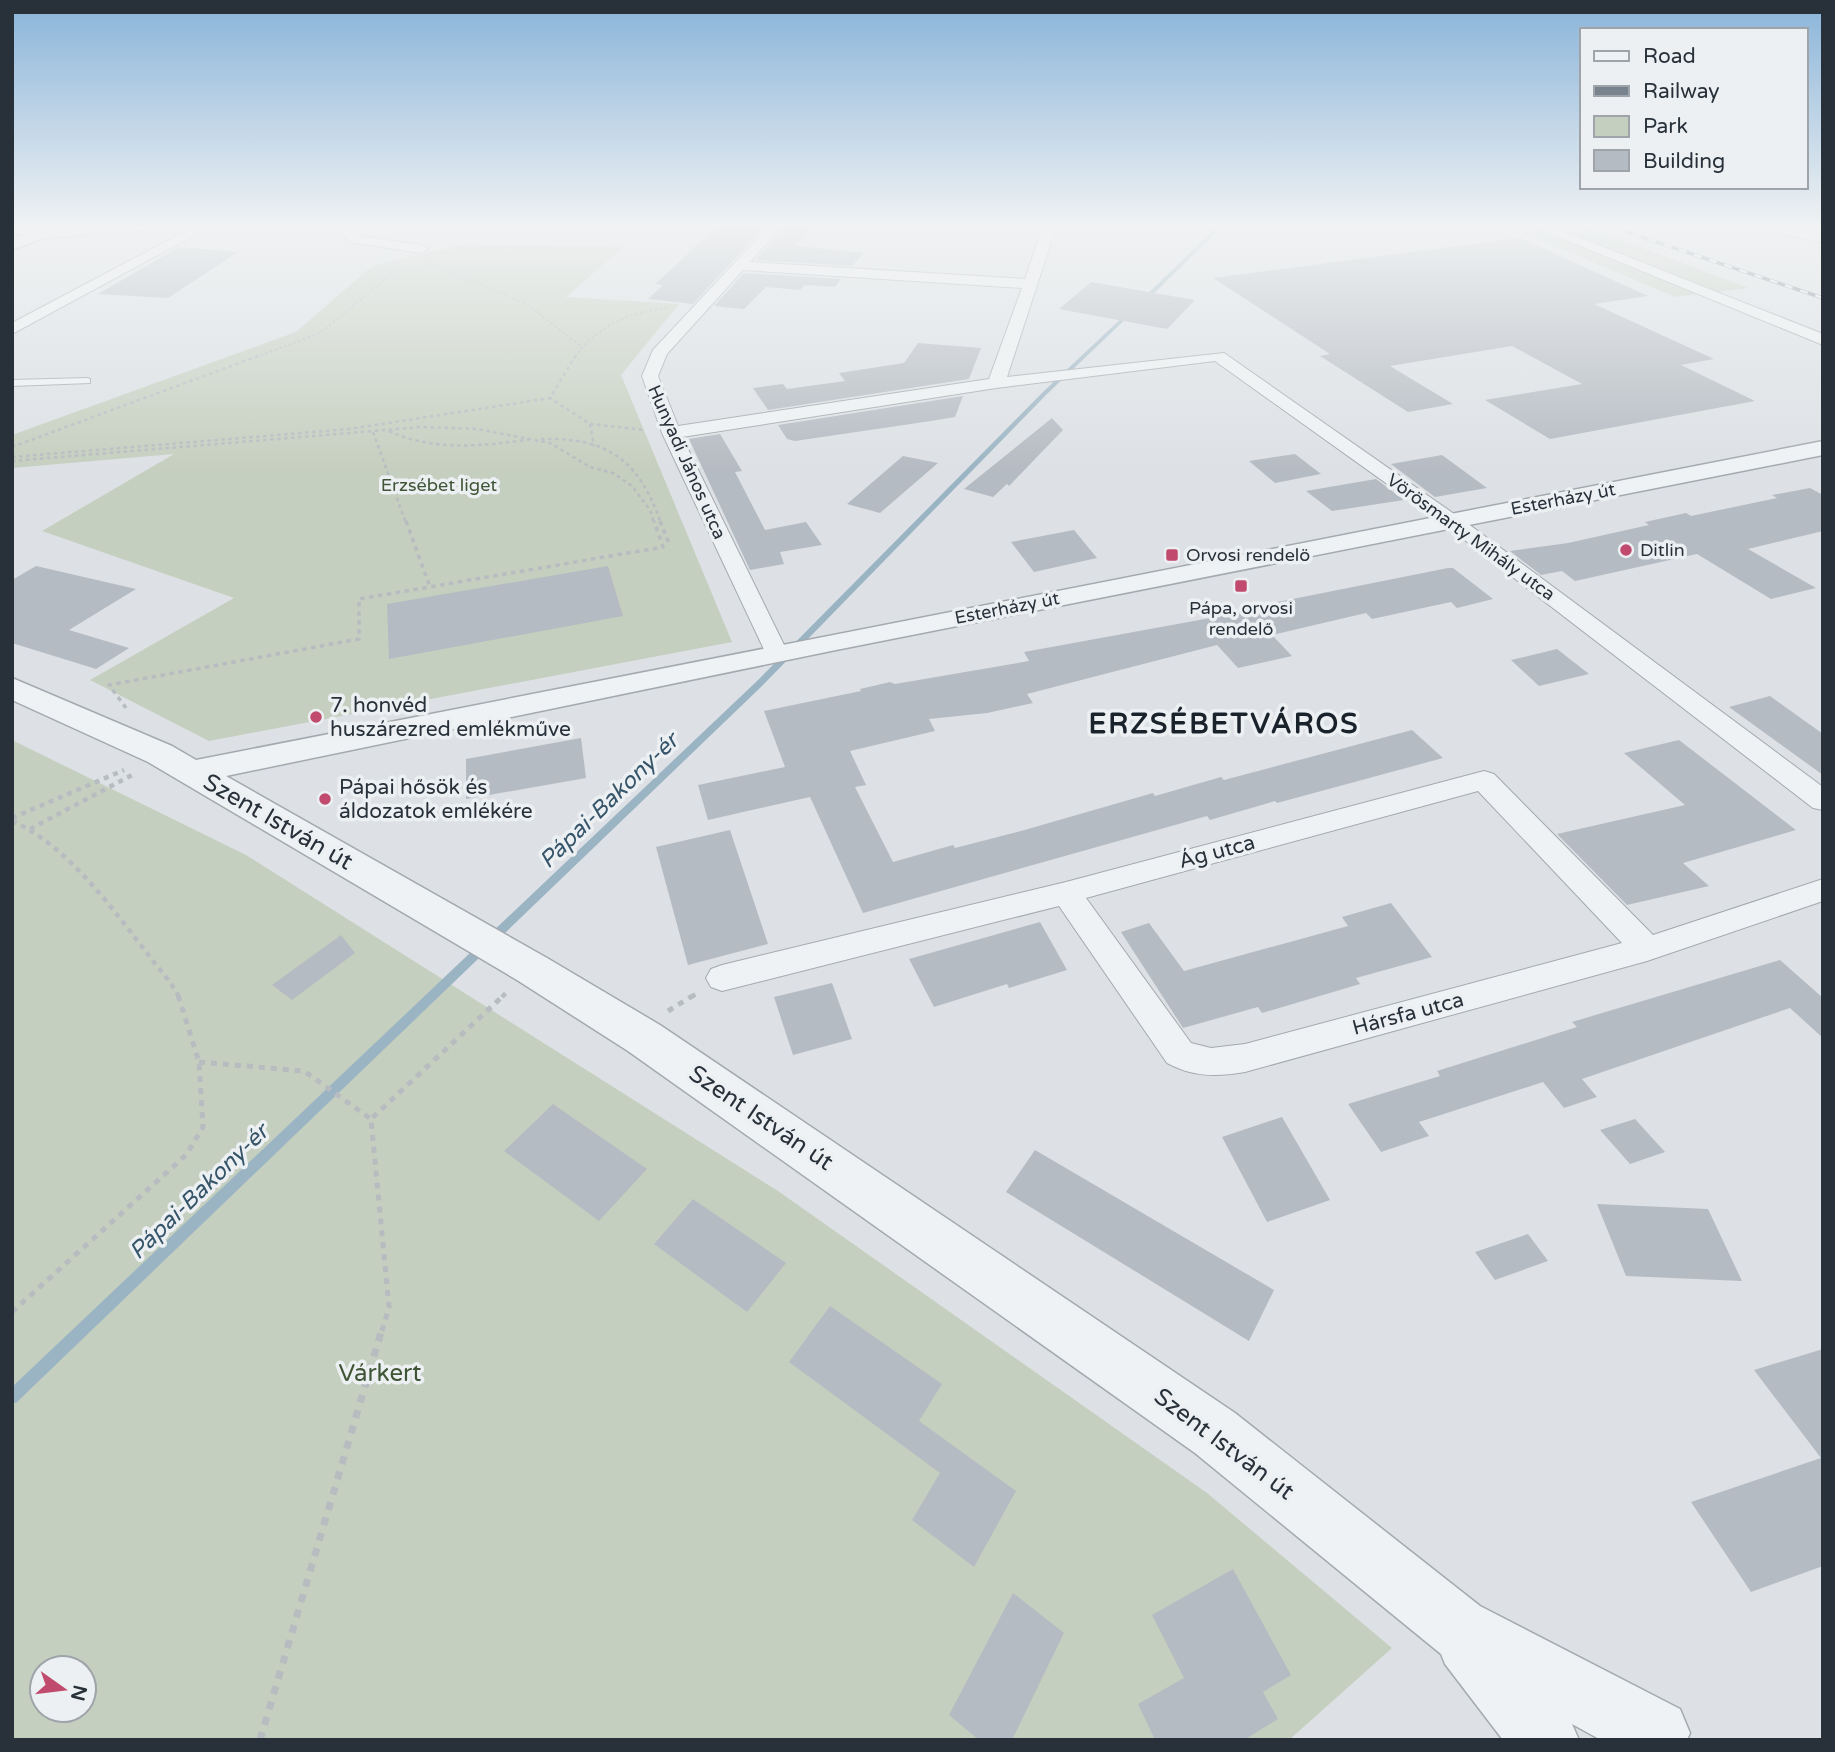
<svg xmlns="http://www.w3.org/2000/svg" width="1835" height="1752" viewBox="0 0 1835 1752" font-family="'Varela Round',sans-serif">
	<rect width="100%" height="100%" fill="#dde1e5"/>
	<path fill="#c5cfbf" fill-rule="evenodd" d="M 1504,224 L 1579,224 L 1749,288 L 1675,297 Z
		M 462,245 L 623,247 L 566,297 L 679,304 L 621,375 L 732,642 L 209,741 L 90,680 L 234,598 L 42,531 L 174,454 L 12,468 L 12,435 L 296,332 L 372,266 Z
		M 12,740 L 246,855 L 778,1191 L 1207,1493 L 1392,1648 L 1289,1740 L 12,1740 ZM 42,1668 L 84,1668 L 84,1710 L 42,1710 Z"/>
	<g fill="none" stroke-linecap="round" stroke-linejoin="round">
		<path fill="#9bb4c3" fill-rule="evenodd" d="M 1220,224 L 1225,224 L 1145,302 L 1141,302 L 1141,300 Z
			M 1128,312 L 1132,313 L 1047,394 L 762,686 L 17,1402 L 12,1404 L 12,1387 L 756,682 L 1043,392 Z"/>
	</g>
	<path fill="#b5bbc2" d="M 720,224 L 767,224 L 693,304 L 648,299 L 663,285 L 655,284 Z
		M 787,224 L 813,224 L 809,229 L 812,229 L 794,246 L 864,253 L 852,266 L 756,260 Z
		M 1520,238 L 1648,296 L 1594,304 L 1714,359 L 1681,365 L 1755,401 L 1550,439 L 1485,400 L 1582,384 L 1512,346 L 1390,366 L 1453,404 L 1408,412 L 1320,356 L 1330,354 L 1213,278 Z
		M 179,247 L 238,252 L 168,298 L 98,294 Z
		M 744,273 L 841,279 L 835,287 L 805,285 L 800,290 L 766,287 L 744,309 L 714,306 Z
		M 1091,282 L 1195,300 L 1167,329 L 1059,309 Z
		M 918,343 L 981,348 L 969,379 L 768,410 L 753,388 L 783,384 L 787,389 L 845,381 L 839,373 L 904,363 Z
		M 963,396 L 955,417 L 931,421 L 795,441 L 787,439 L 778,425 Z
		M 1052,418 L 1063,430 L 1009,486 L 1007,484 L 993,497 L 964,489 Z
		M 720,434 L 742,471 L 735,472 L 765,530 L 806,522 L 822,545 L 780,552 L 784,564 L 750,570 L 689,439 Z
		M 1295,454 L 1321,474 L 1275,483 L 1249,461 Z
		M 1442,455 L 1487,488 L 1435,497 L 1391,464 Z
		M 903,456 L 938,463 L 880,513 L 847,504 Z
		M 1376,479 L 1404,500 L 1332,511 L 1306,491 Z
		M 1810,488 L 1823,495 L 1823,531 L 1748,549 L 1816,588 L 1771,599 L 1697,554 L 1575,581 L 1562,571 L 1541,575 L 1510,551 L 1568,543 L 1649,525 L 1645,522 L 1686,513 L 1691,516 L 1777,498 L 1772,495 Z
		M 1074,530 L 1097,558 L 1034,572 L 1011,542 Z
		M 36,566 L 136,589 L 69,630 L 129,648 L 96,669 L 12,643 L 12,580 Z
		M 608,566 L 623,616 L 389,659 L 387,604 Z
		M 1448,568 L 1453,568 L 1493,599 L 1457,608 L 1451,602 L 1372,619 L 1366,613 L 1272,635 L 1292,656 L 1238,668 L 1217,645 L 1027,694 L 1033,703 L 987,713 L 929,719 L 935,731 L 850,751 L 866,785 L 855,787 L 893,862 L 953,845 L 955,848 L 1021,831 L 1153,793 L 1155,796 L 1221,777 L 1224,780 L 1412,730 L 1443,758 L 1277,803 L 1275,801 L 1210,820 L 1207,816 L 863,913 L 810,797 L 708,820 L 698,785 L 785,767 L 764,711 L 861,691 L 860,689 L 890,682 L 895,684 L 1029,661 L 1024,652 L 1265,608 L 1262,605 Z
		M 1557,649 L 1589,674 L 1539,686 L 1511,660 Z
		M 1770,696 L 1823,734 L 1823,775 L 1729,707 Z
		M 581,738 L 586,778 L 466,799 L 466,759 Z
		M 1679,740 L 1796,830 L 1683,863 L 1709,886 L 1627,905 L 1557,834 L 1685,805 L 1624,753 Z
		M 730,830 L 768,944 L 688,965 L 656,847 Z
		M 1391,903 L 1432,957 L 1356,978 L 1360,984 L 1262,1013 L 1258,1007 L 1183,1028 L 1121,932 L 1149,923 L 1184,971 L 1348,926 L 1342,917 Z
		M 1040,922 L 1067,970 L 1009,988 L 1007,984 L 934,1007 L 909,959 Z
		M 341,935 L 355,953 L 292,1000 L 272,985 Z
		M 1780,960 L 1823,998 L 1823,1038 L 1790,1008 L 1582,1079 L 1597,1097 L 1564,1108 L 1543,1082 L 1419,1122 L 1429,1136 L 1381,1152 L 1348,1104 L 1440,1076 L 1437,1071 L 1577,1027 L 1572,1022 Z
		M 832,983 L 852,1039 L 793,1055 L 774,997 Z
		M 553,1104 L 647,1169 L 599,1221 L 504,1151 Z
		M 1282,1117 L 1330,1200 L 1267,1222 L 1222,1137 Z
		M 1635,1119 L 1665,1152 L 1630,1164 L 1600,1130 Z
		M 1035,1150 L 1274,1290 L 1249,1341 L 1006,1192 Z
		M 693,1199 L 786,1263 L 747,1312 L 654,1244 Z
		M 1597,1204 L 1708,1209 L 1742,1281 L 1626,1276 Z
		M 1528,1234 L 1548,1261 L 1495,1280 L 1475,1252 Z
		M 830,1306 L 942,1384 L 919,1421 L 1016,1491 L 974,1567 L 912,1520 L 940,1473 L 789,1362 Z
		M 1823,1349 L 1823,1566 L 1751,1592 L 1691,1502 L 1821,1458 L 1754,1370 Z
		M 1233,1569 L 1291,1675 L 1263,1692 L 1278,1719 L 1244,1740 L 1155,1740 L 1138,1704 L 1184,1678 L 1152,1615 Z
		M 1013,1593 L 1064,1633 L 1012,1740 L 979,1740 L 949,1715 Z"/>
	<g fill="none" stroke-linecap="round" stroke-linejoin="round">
		<defs>
			<path id="service" d="M 87,378 L 90,379 L 90,383 L 12,386 L 12,380 Z"/>
			<path id="minor" d="M 122,224 L 183,224 L 177,228 L 44,238 L 37,234 L 44,230 Z
				M 199,224 L 215,224 L 12,334 L 12,323 Z
				M 336,224 L 349,224 L 359,236 L 421,245 L 428,249 L 421,253 L 350,242 Z
				M 771,224 L 784,224 L 750,262 L 1025,279 L 1044,224 L 1057,224 L 1007,377 L 1224,353 L 1467,523 L 1823,787 L 1823,810 L 1813,808 L 1453,531 L 1215,361 L 996,388 L 682,437 L 788,653 L 784,658 L 768,658 L 662,433 L 642,376 L 653,350 ZM 743,270 L 1022,288 L 989,379 L 678,426 L 658,376 L 667,354 Z
				M 1527,224 L 1545,224 L 1823,334 L 1823,345 Z
				M 1738,224 L 1766,224 L 1823,235 L 1823,243 Z
				M 1484,771 L 1494,774 L 1653,935 L 1823,879 L 1823,901 L 1647,961 L 1245,1072 C 1216,1077 1193,1077 1167,1063 L 1059,906 L 722,991 L 711,987 L 706,978 L 711,969 L 722,965 L 1066,882 ZM 1478,791 L 1622,943 L 1245,1044 L 1211,1048 L 1191,1043 L 1086,898 Z"/>
			<path id="tertiary" d="M 12,224 L 41,224 L 53,234 L 12,250 L 12,239 L 27,234 L 12,234 Z
				M 1823,441 L 1823,455 L 836,650 L 226,776 L 547,958 L 660,1025 L 1235,1413 L 1480,1606 L 1680,1709 L 1690,1733 L 1687,1740 L 1601,1740 L 1572,1724 L 1579,1740 L 1503,1740 L 1445,1664 L 1441,1654 L 1195,1453 L 628,1051 L 517,980 L 148,762 L 12,700 L 12,678 L 172,746 L 196,760 Z"/>
		</defs>
		<use href="#service" stroke="#a3a9ae" stroke-width="2"/>
		<use href="#minor" stroke="#a3a9ae" stroke-width="2"/>
		<use href="#tertiary" stroke="#a3a9ae" stroke-width="3"/>
		<path stroke="#b7bcc0" stroke-width="2" stroke-dasharray="2.5 2.5" stroke-linecap="butt" d="M 430,264 L 527,304 L 582,347
			M 256,357 L 320,333 L 401,266
			M 575,357 C 600,323 630,313 670,307"/>
		<path stroke="#b7bcc0" stroke-width="2.5" stroke-dasharray="3.5 3.5" stroke-linecap="butt" d="M 576,355 L 550,398 L 590,424 L 645,430
			M 590,424 L 594,446
			M 389,431 C 435,452 483,446 532,439
			M 373,432 L 406,523
			M 541,439 C 609,437 639,461 661,523
			M 12,447 L 261,355
			M 12,457 L 349,429 L 550,398
			M 12,461 L 421,427 L 477,429 L 550,443 L 590,467 L 613,473 L 632,486 L 650,510 L 654,523"/>
		<path stroke="#b7bcc0" stroke-width="3.5" stroke-dasharray="4.5 4.5" stroke-linecap="butt" d="M 406,521 L 430,587
			M 660,521 L 670,546
			M 126,708 L 109,685 L 359,639 L 359,599 L 663,547 L 654,521"/>
		<path stroke="#b7bcc0" stroke-width="4.5" stroke-dasharray="5 5" stroke-linecap="butt" d="M 12,818 L 124,770
			M 12,821 C 68,846 110,906 147,953 C 157,967 171,981 179,997
			M 30,829 L 134,774
			M 502,997 L 506,993
			M 691,997 L 698,993"/>
		<path stroke="#b7bcc0" stroke-width="5" stroke-dasharray="6 6" stroke-linecap="butt" d="M 668,1011 L 694,995
			M 199,1062 L 304,1071 L 371,1119
			M 12,1312 L 186,1155 L 203,1127 L 199,1062 L 178,995
			M 382,1331 L 389,1307 L 371,1119 L 504,995"/>
		<path stroke="#b7bcc0" stroke-width="7" stroke-dasharray="8 8" stroke-linecap="butt" d="M 260,1740 L 382,1329"/>
		<use href="#service" fill="#eff2f4" fill-rule="evenodd"/>
		<use href="#minor" fill="#eff2f4" fill-rule="evenodd"/>
		<use href="#tertiary" fill="#eff2f4" fill-rule="evenodd"/>
		<defs>
			<path id="rail" d="M 1603,224 L 1823,298"/>
		</defs>
		<use href="#rail" stroke="#78838d" stroke-width="3.5"/>
		<use href="#rail" stroke="#ecf0f3" stroke-width="2.5" stroke-dasharray="8" stroke-linecap="butt"/>
	</g>
	<linearGradient id="sky" x2="0" y2="1"><stop stop-color="#89b4d9"/><stop offset="0.48" stop-color="#f0f2f3"/><stop offset="1" stop-color="#f0f2f3" stop-opacity="0"/></linearGradient>
	<rect width="1835" height="470" fill="url(#sky)"/>
	<g fill="#c14b6e" stroke="#ecf0f3" stroke-width="2.5">
		<circle cx="1626" cy="550" r="7"/>
		<rect x="1165" y="548" width="14" height="14" rx="3.5"/>
		<rect x="1234" y="579" width="14" height="14" rx="3.5"/>
		<circle cx="316" cy="717" r="7"/>
		<circle cx="325" cy="799" r="7"/>
	</g>
	<g text-anchor="middle" dominant-baseline="central" stroke-width="7" stroke-linejoin="round" paint-order="stroke">
		<g font-size="18" fill="#28313a" stroke="#ecf0f3">
			<text transform="translate(687 462) rotate(66)">Hunyadi János utca</text>
			<text transform="translate(1563 499) rotate(-11)">Esterházy út</text>
			<text transform="translate(1471 537) rotate(36)">Vörösmarty Mihály utca</text>
			<text transform="translate(1007 608) rotate(-11)">Esterházy út</text>
		</g>
		<g font-size="18" fill="#405536" stroke="#ecf0f3">
			<text x="439" y="485">Erzsébet liget</text>
		</g>
		<g font-size="18" fill="#28313a" stroke="#ecf0f3" text-anchor="start">
			<text x="1640" y="550">Ditlin</text>
			<text x="1186" y="555">Orvosi rendelö</text>
			<text x="1241" y="608" text-anchor="middle">Pápa, orvosi<tspan x="1241" dy="21">rendelő</tspan></text>
		</g>
		<g font-size="21" fill="#28313a" stroke="#ecf0f3" text-anchor="start">
			<text x="330" y="705">7. honvéd<tspan x="330" dy="24">huszárezred emlékműve</tspan></text>
			<text x="339" y="787">Pápai hősök és<tspan x="339" dy="24">áldozatok emlékére</tspan></text>
		</g>
		<g font-size="21" fill="#28313a" stroke="#ecf0f3">
			<text transform="translate(1217 852) rotate(-15)">Ág utca</text>
			<text transform="translate(1408 1014) rotate(-15)">Hársfa utca</text>
		</g>
		<g font-size="23" font-style="italic" fill="#36556a" stroke="#ecf0f3">
			<text transform="translate(609 801) rotate(-44)">Pápai-Bakony-ér</text>
			<text transform="translate(199 1192) rotate(-44)">Pápai-Bakony-ér</text>
		</g>
		<g font-size="24" fill="#28313a" stroke="#ecf0f3">
			<text transform="translate(278 822) rotate(30)">Szent István út</text>
			<text transform="translate(761 1118) rotate(34)">Szent István út</text>
			<text transform="translate(1224 1444) rotate(37)">Szent István út</text>
		</g>
		<g font-size="24" fill="#405536" stroke="#ecf0f3">
			<text x="380" y="1373">Várkert</text>
		</g>
		<g font-size="28" font-weight="bold" letter-spacing="2" fill="#1a222b" stroke="#ecf0f3">
			<text x="1224" y="724">ERZSÉBETVÁROS</text>
		</g>
	</g>
	<rect width="1835" height="1752" fill="none" stroke="#28313a" stroke-width="28"/>
	<rect x="1580" y="28" width="228" height="161" fill="#ecf0f3" stroke="#9ea4a9" stroke-width="2"/>
	<rect x="1594" y="51" width="35" height="10" fill="#eff2f4" stroke="#9ea4a9" stroke-width="2"/>
	<text x="1643" y="63" font-size="21" fill="#28313a">Road</text>
	<rect x="1594" y="86" width="35" height="10" fill="#78838d" stroke="#9ea4a9" stroke-width="2"/>
	<text x="1643" y="98" font-size="21" fill="#28313a">Railway</text>
	<rect x="1594" y="116" width="35" height="21" fill="#c5cfbf" stroke="#9ea4a9" stroke-width="2"/>
	<text x="1643" y="133" font-size="21" fill="#28313a">Park</text>
	<rect x="1594" y="150" width="35" height="21" fill="#b5bbc2" stroke="#9ea4a9" stroke-width="2"/>
	<text x="1643" y="168" font-size="21" fill="#28313a">Building</text>
	<g transform="translate(63 1689) rotate(104)"><circle r="33" fill="#ecf0f3" stroke="#9ea4a9" stroke-width="2"/>
	<path d="M0-5L12 26L0 18L-12 26Z" fill="#c14b6e"/>
	<text y="-10" font-size="19" font-weight="bold" text-anchor="middle" fill="#28313a">N</text>
	</g>
</svg>
